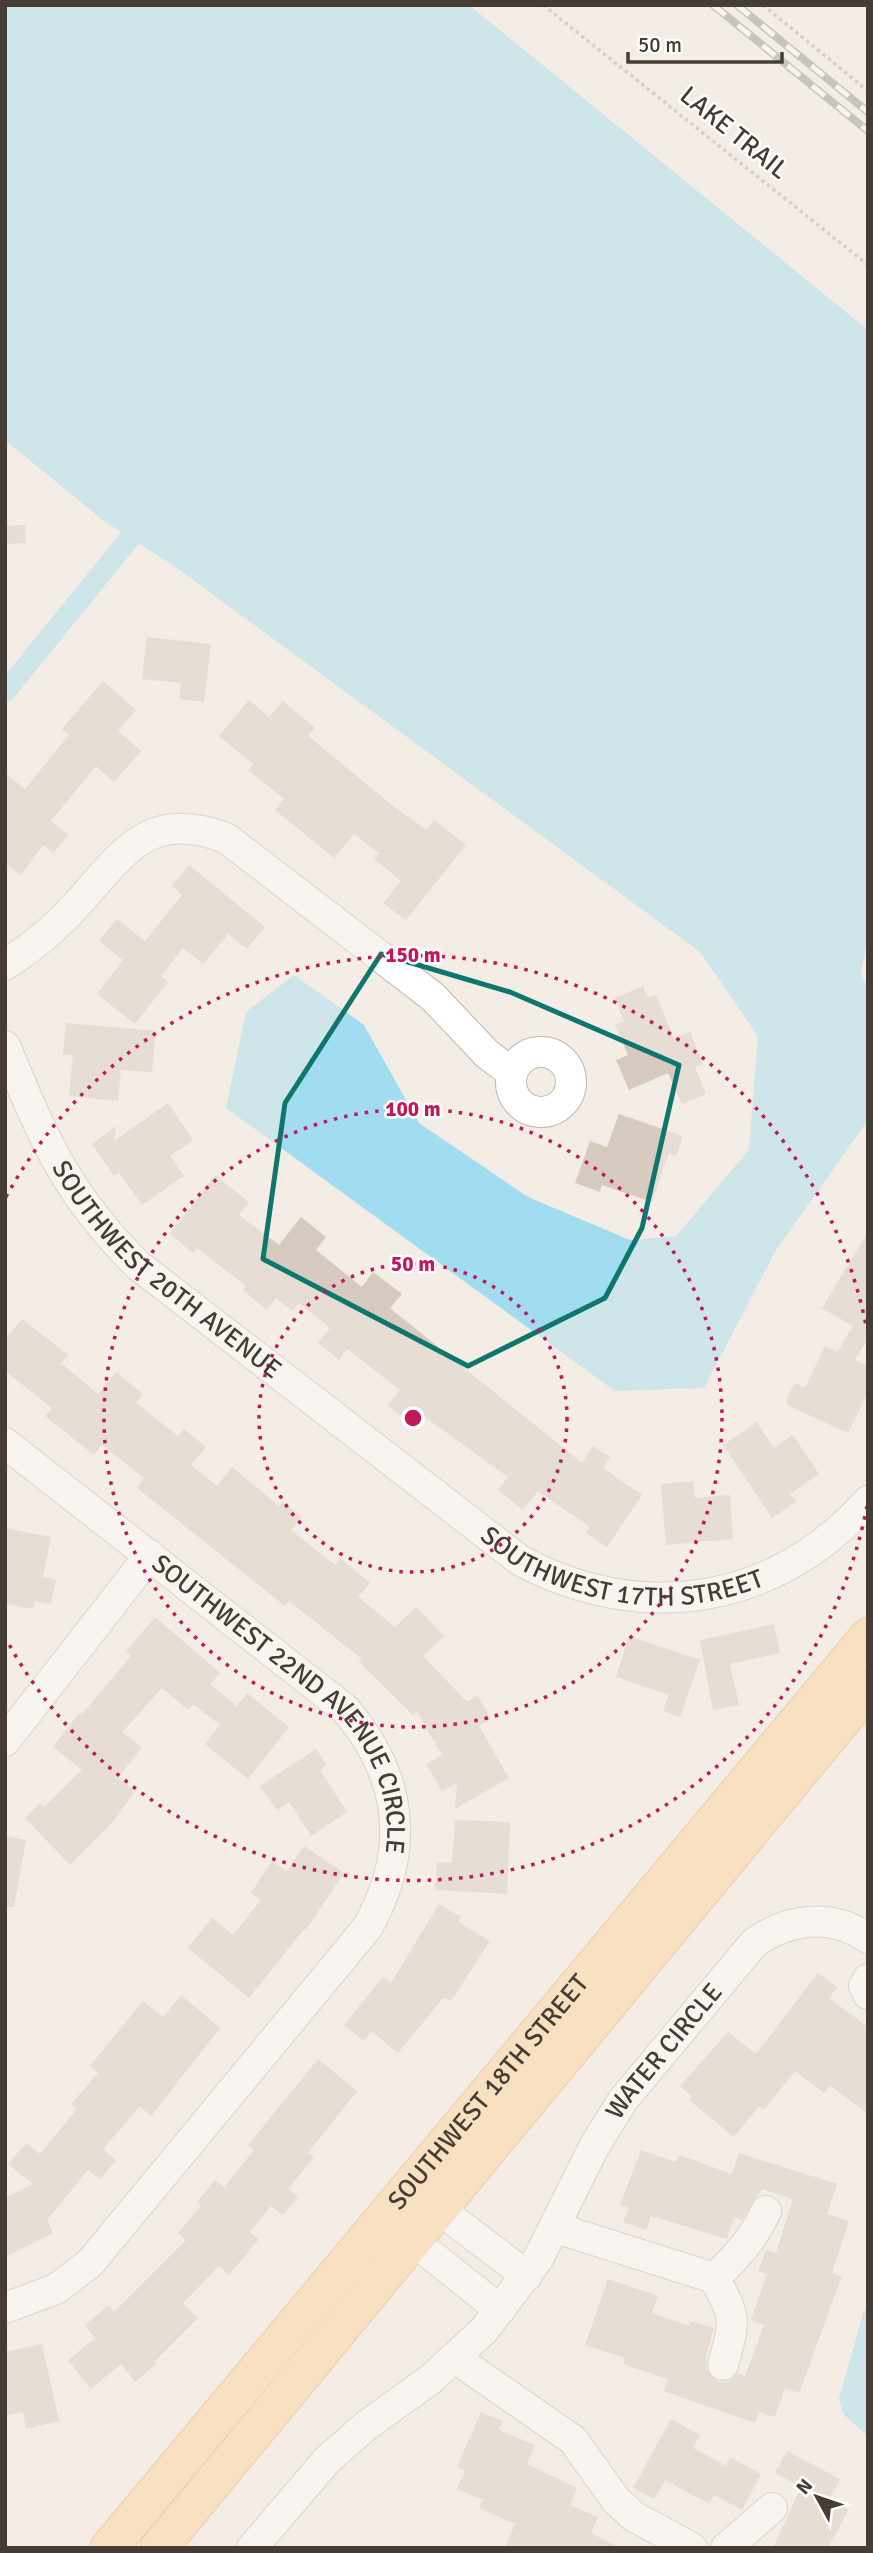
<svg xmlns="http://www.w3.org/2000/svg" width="873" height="2553" viewBox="0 0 873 2553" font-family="Signika,sans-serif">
	<rect width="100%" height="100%" fill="#f3ede6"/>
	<path fill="#a2dcf0" d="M 5,5 L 469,5 L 868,330 L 868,934 L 861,975 L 868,988 L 868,1120 L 776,1250 L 704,1388 L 615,1391 L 226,1108 L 246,1012 L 294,975 L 364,1025 L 419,1123 L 528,1197 L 630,1240 L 676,1236 L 749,1150 L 758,1036 L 700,952 L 174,566 L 104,521 L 5,440 Z
		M 867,2307 L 868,2308 L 868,2436 L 843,2414 L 839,2399 L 863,2313 Z"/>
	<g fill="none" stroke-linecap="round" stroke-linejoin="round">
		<path stroke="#a2dcf0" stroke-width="21" d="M 5,692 L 130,538"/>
	</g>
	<path fill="#d7cabe" d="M 25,525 L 26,543 L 5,544 L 5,526 Z
		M 147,637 L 211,644 L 204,702 L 179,699 L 181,683 L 142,679 Z
		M 103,681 L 136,710 L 118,731 L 141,751 L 114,782 L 96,766 L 51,821 L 68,835 L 53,853 L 43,845 L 21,875 L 5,863 L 5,773 L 25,789 L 69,735 L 62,729 Z
		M 249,700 L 269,717 L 283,701 L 315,728 L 308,736 L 397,809 L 427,830 L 434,820 L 466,845 L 406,920 L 383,903 L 401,881 L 374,859 L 379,853 L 354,834 L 334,858 L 275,810 L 284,799 L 248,770 L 253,764 L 219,736 Z
		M 189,865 L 265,927 L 247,949 L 228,934 L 203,964 L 183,948 L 161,976 L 168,982 L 135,1024 L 97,994 L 123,960 L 99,941 L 117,919 L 145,941 L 182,895 L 172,886 Z
		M 643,986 L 648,998 L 656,995 L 674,1038 L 690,1032 L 703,1064 L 695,1067 L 706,1094 L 682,1104 L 668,1073 L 629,1090 L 616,1060 L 628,1055 L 615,1025 L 624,1021 L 615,998 Z
		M 66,1023 L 156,1031 L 152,1072 L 121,1070 L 118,1101 L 69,1096 L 73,1055 L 63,1055 Z
		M 168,1103 L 193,1140 L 170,1156 L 184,1176 L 142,1205 L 119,1173 L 114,1176 L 92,1144 L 116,1126 L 114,1141 Z
		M 619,1114 L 683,1136 L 676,1156 L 669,1153 L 652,1202 L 602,1185 L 600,1192 L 575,1183 L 590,1141 L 607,1147 Z
		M 215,1175 L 249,1202 L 239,1215 L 279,1245 L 301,1217 L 326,1237 L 316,1250 L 362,1287 L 373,1272 L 402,1294 L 390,1308 L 582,1463 L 593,1446 L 610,1457 L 603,1468 L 642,1495 L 607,1547 L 586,1533 L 590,1527 L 538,1491 L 523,1510 L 498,1490 L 508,1477 L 418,1412 L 410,1423 L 388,1406 L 400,1390 L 347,1349 L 339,1360 L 318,1343 L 330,1328 L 299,1303 L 292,1311 L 276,1298 L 267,1310 L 243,1290 L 246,1286 L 197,1248 L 193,1253 L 170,1234 Z
		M 868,1232 L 868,1338 L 855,1360 L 868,1366 L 868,1392 L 848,1433 L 787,1405 L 787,1398 L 795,1383 L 805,1388 L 825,1346 L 837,1352 L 853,1326 L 822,1308 Z
		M 22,1319 L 68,1355 L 61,1363 L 98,1394 L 116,1372 L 143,1394 L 136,1403 L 178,1436 L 184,1429 L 206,1447 L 191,1465 L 217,1486 L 232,1467 L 279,1506 L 283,1502 L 302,1517 L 291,1530 L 335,1565 L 340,1558 L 370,1583 L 358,1597 L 395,1627 L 416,1607 L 444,1636 L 423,1656 L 467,1702 L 477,1695 L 491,1719 L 479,1726 L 509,1778 L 455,1809 L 457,1783 L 442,1791 L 426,1764 L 442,1755 L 417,1711 L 413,1715 L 359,1662 L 362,1659 L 289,1601 L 285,1606 L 137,1488 L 144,1478 L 102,1445 L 94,1455 L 45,1416 L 52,1408 L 5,1371 L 5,1340 Z
		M 757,1422 L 774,1448 L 793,1435 L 819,1474 L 790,1494 L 796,1502 L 772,1518 L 723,1445 Z
		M 693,1481 L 695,1498 L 730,1495 L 733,1539 L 666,1545 L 661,1484 Z
		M 5,1528 L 51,1537 L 43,1577 L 56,1580 L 51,1604 L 35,1601 L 33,1609 L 5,1604 Z
		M 155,1617 L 220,1673 L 210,1684 L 237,1706 L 247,1693 L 289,1727 L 248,1779 L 205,1744 L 220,1725 L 193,1704 L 188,1710 L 162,1688 L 122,1732 L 142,1747 L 118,1778 L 135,1791 L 112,1823 L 70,1865 L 25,1818 L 40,1803 L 44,1807 L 82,1770 L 53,1747 L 80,1712 L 82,1714 L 131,1656 L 126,1651 Z
		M 774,1624 L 780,1653 L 730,1664 L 739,1705 L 713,1710 L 700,1640 Z
		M 629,1636 L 700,1660 L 680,1717 L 663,1711 L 669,1695 L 616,1677 Z
		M 316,1749 L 327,1765 L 320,1770 L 347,1812 L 311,1836 L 289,1802 L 277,1810 L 260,1786 Z
		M 455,1820 L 510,1822 L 507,1894 L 435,1890 L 437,1862 L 452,1863 Z
		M 5,1836 L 26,1840 L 14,1907 L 5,1907 Z
		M 304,1846 L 344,1873 L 306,1930 L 304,1929 L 249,1998 L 188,1948 L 212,1918 L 233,1935 L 261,1900 L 251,1893 L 272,1861 L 287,1871 Z
		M 439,1904 L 461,1917 L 458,1922 L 490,1941 L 451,2001 L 444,1997 L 398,2053 L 371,2031 L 364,2041 L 344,2025 L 383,1977 L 391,1983 Z
		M 818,1973 L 837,1987 L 829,1998 L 868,2027 L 868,2114 L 830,2085 L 824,2093 L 795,2071 L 764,2110 L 759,2106 L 734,2137 L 689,2100 L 692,2096 L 680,2086 L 728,2032 L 756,2054 Z
		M 181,1995 L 220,2028 L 151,2116 L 140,2106 L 103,2149 L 116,2160 L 100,2179 L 88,2170 L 47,2220 L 53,2233 L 5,2257 L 5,2198 L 33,2184 L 8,2164 L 26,2143 L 40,2154 L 77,2109 L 71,2104 L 98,2073 L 90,2066 L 143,2001 L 163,2017 Z
		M 318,2059 L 357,2091 L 308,2153 L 314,2157 L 288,2189 L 298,2197 L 283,2215 L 271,2206 L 250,2232 L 259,2239 L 229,2275 L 219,2266 L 183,2303 L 198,2318 L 154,2362 L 156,2364 L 135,2382 L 121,2364 L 91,2389 L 68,2360 L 95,2338 L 85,2325 L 109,2305 L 114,2312 L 186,2240 L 178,2233 L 201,2206 L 197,2202 L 215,2180 L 224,2187 L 254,2150 L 248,2145 Z
		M 641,2150 L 676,2162 L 679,2155 L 732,2174 L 739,2153 L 837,2184 L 827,2214 L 849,2221 L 832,2273 L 842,2276 L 799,2393 L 785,2388 L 775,2417 L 759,2412 L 755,2423 L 664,2391 L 668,2379 L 623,2364 L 625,2358 L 585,2345 L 608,2279 L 658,2296 L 652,2313 L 689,2326 L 691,2321 L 714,2328 L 706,2356 L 706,2369 L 718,2382 L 728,2382 L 738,2373 L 745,2376 L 764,2325 L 751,2320 L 767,2274 L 758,2271 L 766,2250 L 776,2253 L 793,2199 L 762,2189 L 742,2220 L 734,2217 L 727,2239 L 651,2216 L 646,2230 L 623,2222 L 629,2208 L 620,2205 Z
		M 42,2344 L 59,2421 L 26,2429 L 23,2412 L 5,2416 L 5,2352 Z
		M 481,2412 L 503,2421 L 499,2430 L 535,2445 L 527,2464 L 577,2488 L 570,2505 L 598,2517 L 591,2533 L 620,2548 L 505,2548 L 515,2524 L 479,2508 L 483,2500 L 457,2489 L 465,2471 L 457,2467 Z
		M 671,2419 L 700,2435 L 693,2448 L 726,2466 L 730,2457 L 761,2474 L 742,2510 L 714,2495 L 709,2504 L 665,2480 L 654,2499 L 633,2488 Z
		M 787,2451 L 840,2479 L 830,2499 L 849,2509 L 828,2548 L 773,2548 L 801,2487 L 775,2473 Z"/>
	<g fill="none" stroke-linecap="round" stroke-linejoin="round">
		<defs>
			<g id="minor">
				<path d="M 5,965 C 33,947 57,927 79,902 C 125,851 149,809 226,838 L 433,997 L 487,1054 L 512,1073"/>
				<path id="s1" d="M 5,1046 C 43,1137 66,1195 139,1266 L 521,1561 C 643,1625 775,1605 868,1501"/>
				<circle cx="541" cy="1082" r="30"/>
				<path id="s2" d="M 5,1443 L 345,1709 C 403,1776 411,1851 367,1928 L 90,2263 L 56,2289 L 5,2308"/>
				<path d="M 5,1741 L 150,1555"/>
				<path d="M 868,1979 L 864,1986 L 868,1994"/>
				<path d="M 422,2196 L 527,2276"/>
				<path d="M 396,2227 L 500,2310"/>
				<path d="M 556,2228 L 714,2278 C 737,2318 735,2321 723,2365"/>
				<path d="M 714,2278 C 736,2258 754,2238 766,2211"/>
				<path d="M 455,2358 L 573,2440 L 616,2500 L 633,2516 L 692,2548"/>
				<path id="s3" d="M 252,2548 L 328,2459 L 367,2425 L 431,2379 L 484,2330 L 538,2259 L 595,2145 L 623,2100 L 754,1943 C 789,1918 831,1913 868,1938"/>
				<path d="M 726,2548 L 772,2508"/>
			</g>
			<g id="major">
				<path id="s4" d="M 109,2548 L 868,1637"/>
				<path d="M 159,2548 L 868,1689"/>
			</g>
		</defs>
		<use href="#minor" stroke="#c1b6ab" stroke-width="32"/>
		<use href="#major" stroke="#e3a964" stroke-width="39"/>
		<path stroke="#c0ad9a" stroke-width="3.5" stroke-dasharray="3.5 3.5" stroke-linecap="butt" d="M 543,5 L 868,265
			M 763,5 L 868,91"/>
		<use href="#minor" stroke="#fff" stroke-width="30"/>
		<use href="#major" stroke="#fed094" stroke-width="37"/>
		<defs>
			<path id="rail" d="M 713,5 L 868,131
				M 737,5 L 868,112"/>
		</defs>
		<use href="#rail" stroke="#959595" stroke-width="8"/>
		<use href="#rail" stroke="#fff" stroke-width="5" stroke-dasharray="16" stroke-linecap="butt"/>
	</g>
	<path d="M0 0H873V2553H0ZM 381,954 L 510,992 L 679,1065 L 642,1228 L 605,1298 L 468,1366 L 263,1259 L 285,1103 Z" fill="#f3ede6" fill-opacity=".55" fill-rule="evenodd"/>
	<path fill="none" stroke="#0f766e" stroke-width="5" stroke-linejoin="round" d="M 381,954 L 510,992 L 679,1065 L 642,1228 L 605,1298 L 468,1366 L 263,1259 L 285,1103 Z"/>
	<g fill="none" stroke="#c2185b" stroke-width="3.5" stroke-dasharray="3.5 7">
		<circle cx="413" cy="1418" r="154"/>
		<circle cx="413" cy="1418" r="309"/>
		<path d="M867 1506A463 463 0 0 1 6 1639M6 1197A463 463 0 0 1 867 1330"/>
	</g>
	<g text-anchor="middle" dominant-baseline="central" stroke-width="5" stroke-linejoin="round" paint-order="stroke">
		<g font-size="26" fill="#453d35" stroke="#fff">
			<text transform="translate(734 133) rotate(39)">LAKE TRAIL</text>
			<text stroke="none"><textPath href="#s1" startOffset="282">SOUTHWEST 20TH AVENUE</textPath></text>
			<text stroke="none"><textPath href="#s1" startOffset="844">SOUTHWEST 17TH STREET</textPath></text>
			<text stroke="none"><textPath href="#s2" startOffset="390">SOUTHWEST 22ND AVENUE CIRCLE</textPath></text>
			<text stroke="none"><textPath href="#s3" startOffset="653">WATER CIRCLE</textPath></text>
			<text stroke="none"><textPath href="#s4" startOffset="593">SOUTHWEST 18TH STREET</textPath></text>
		</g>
	</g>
	<circle cx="413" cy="1418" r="10" fill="#c2185b" stroke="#fff" stroke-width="3.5"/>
	<g font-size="21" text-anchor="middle" font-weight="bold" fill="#c2185b" stroke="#fff" stroke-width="5" stroke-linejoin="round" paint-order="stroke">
		<text x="413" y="962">150 m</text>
		<text x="413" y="1116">100 m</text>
		<text x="413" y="1271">50 m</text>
	</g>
	<rect width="873" height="2553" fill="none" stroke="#453d35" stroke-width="14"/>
	<g transform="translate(817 2497) rotate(310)" stroke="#ffffff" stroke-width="5" paint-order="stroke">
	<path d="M0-5L12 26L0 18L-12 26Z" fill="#453d35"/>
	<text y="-10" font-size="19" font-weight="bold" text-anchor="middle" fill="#453d35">N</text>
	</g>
	<path d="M628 52v10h154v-10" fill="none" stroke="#453d35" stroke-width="3.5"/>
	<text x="638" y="52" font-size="21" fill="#453d35" stroke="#ffffff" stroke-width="5" paint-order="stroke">50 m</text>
</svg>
